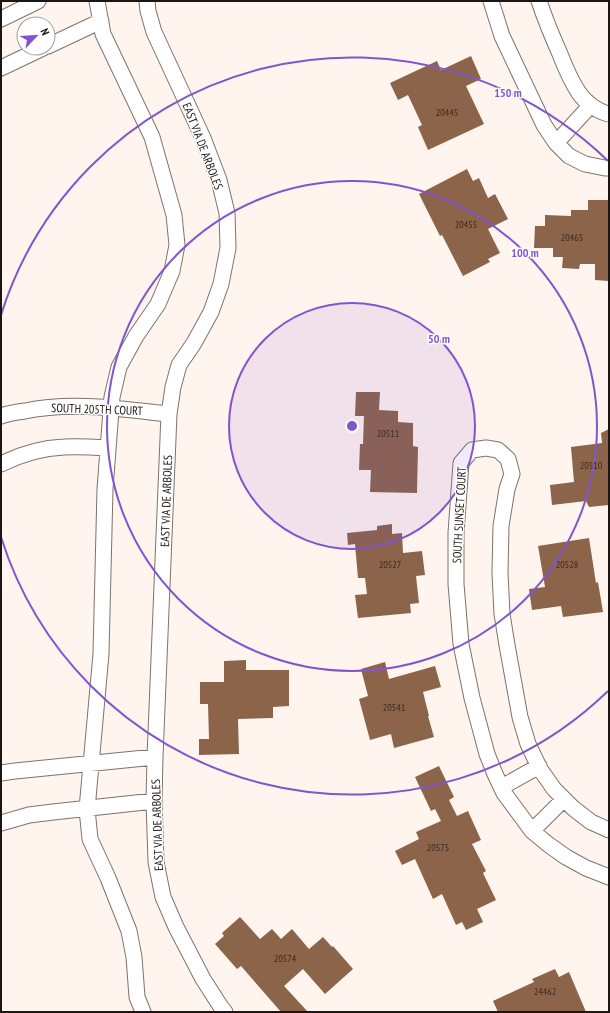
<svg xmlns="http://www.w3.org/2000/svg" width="610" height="1013" viewBox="0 0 610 1013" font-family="'PT Sans Narrow',sans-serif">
	<rect width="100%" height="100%" fill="#fff5ee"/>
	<path fill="#8b6449" d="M 471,56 L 481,79 L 466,86 L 484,124 L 428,150 L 418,127 L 422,125 L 408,95 L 398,100 L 390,83 L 437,61 L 441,70 Z
		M 467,169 L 473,181 L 479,178 L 488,198 L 495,194 L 508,219 L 488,229 L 500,253 L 488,259 L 490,262 L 463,276 L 442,235 L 440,236 L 419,194 Z
		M 588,200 L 609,200 L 609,281 L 595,280 L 595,264 L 580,264 L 579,269 L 562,268 L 563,257 L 553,257 L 553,248 L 534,248 L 535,226 L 545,226 L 545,215 L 571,216 L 571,210 L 588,210 Z
		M 356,392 L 380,392 L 379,410 L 398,411 L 398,422 L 413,423 L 413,446 L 418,447 L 417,493 L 370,492 L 371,470 L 359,470 L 360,444 L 363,444 L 364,416 L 355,416 Z
		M 609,429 L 609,505 L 589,507 L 586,501 L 552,505 L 550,485 L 574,482 L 571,447 L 602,443 L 601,433 Z
		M 392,524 L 392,534 L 402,533 L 403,553 L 422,551 L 425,575 L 416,576 L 419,603 L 410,604 L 411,613 L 358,618 L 355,595 L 367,594 L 365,578 L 358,578 L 355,544 L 348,545 L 347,533 L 377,530 L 377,526 Z
		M 589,538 L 596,583 L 598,582 L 603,612 L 563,617 L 561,606 L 532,610 L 529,589 L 545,587 L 538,546 Z
		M 246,660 L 246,670 L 289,670 L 289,706 L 273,707 L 273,718 L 238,719 L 239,754 L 199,755 L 199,739 L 209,739 L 208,704 L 200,704 L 200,682 L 224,682 L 224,661 Z
		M 385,662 L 389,679 L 435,666 L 441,687 L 423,692 L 429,716 L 428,716 L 434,737 L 394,748 L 391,734 L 370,740 L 359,699 L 368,696 L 361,669 Z
		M 439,766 L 454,797 L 449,800 L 457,816 L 468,811 L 481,840 L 472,844 L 486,871 L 483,873 L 496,900 L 477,909 L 483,922 L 466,930 L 462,922 L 456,925 L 442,894 L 433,899 L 415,859 L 402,865 L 395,851 L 419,839 L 416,832 L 441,821 L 435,809 L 431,811 L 415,777 Z
		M 240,917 L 260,939 L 272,929 L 281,939 L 292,929 L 309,949 L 323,937 L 332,947 L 333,946 L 353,969 L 325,994 L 303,969 L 284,986 L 308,1012 L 281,1012 L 241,966 L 237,969 L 215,944 L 224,936 L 222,933 Z
		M 555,969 L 559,977 L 569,972 L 586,1012 L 498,1012 L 493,1001 L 534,982 L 532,979 Z"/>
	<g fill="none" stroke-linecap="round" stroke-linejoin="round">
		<defs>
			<path id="minor" d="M 97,1 L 103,34 L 152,137 L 174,215 L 177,245 L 172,271 L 158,304 L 136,336 L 119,367 L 112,397 L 105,489 L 101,654 L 87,809 L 90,839 L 108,878 L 129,931 L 134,957 L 137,997 L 143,1012
				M 147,1 L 148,11 L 154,32 L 203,138 L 219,180 L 227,213 L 228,248 L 221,284 L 211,312 L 194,343 L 179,365 L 173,387 L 169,414 L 155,757 L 154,801 L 156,862 L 163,897 L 176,927 L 203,979 L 221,1007 L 225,1012
				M 491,1 L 502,36 L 544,125 L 556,143 L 569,156 L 585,164 L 605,168 L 609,168
				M 539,1 C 545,19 552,36 560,54 C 565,67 571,81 579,93 C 585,102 598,112 609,114
				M 1,19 L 38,1
				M 48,46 L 101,21
				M 1,68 L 43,48
				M 556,143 L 591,105
				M 1,416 C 9,413 17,412 25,411 C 72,401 122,409 169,414
				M 1,464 C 21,454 42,448 64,447 C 78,446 93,447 108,448
				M 1,773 L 15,771 L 155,757
				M 502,787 L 539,766
				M 1,823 L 29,815 L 53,812 L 154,801
				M 609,830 L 591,822 L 573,808 L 554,789 L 540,769 L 528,744 L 520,717 L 507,645 L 502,614 L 500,573 L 501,526 L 507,489 L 512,474 L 508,459 L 498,450 L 486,448 L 472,450 L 461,463 L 456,533 L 456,584 L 461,644 L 472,698 L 487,754 L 495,774 L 504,793 L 532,831 L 549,845 L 566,857 L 586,868 L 609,877
				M 532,831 L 564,799"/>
		</defs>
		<use href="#minor" stroke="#7e736c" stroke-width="17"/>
		<use href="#minor" stroke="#fff" stroke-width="15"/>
	</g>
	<circle cx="352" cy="426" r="123" fill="#8255ce" fill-opacity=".12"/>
	<g fill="none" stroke="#8255ce" stroke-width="2">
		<circle cx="352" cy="426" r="123"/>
		<circle cx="352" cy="426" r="245"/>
		<path d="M608 691A368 368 0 0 1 1 537M1 315A368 368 0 0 1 608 161"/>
	</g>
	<g text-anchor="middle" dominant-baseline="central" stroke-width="3" stroke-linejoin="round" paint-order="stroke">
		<g font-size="10" fill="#372a21">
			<text x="447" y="112">20445</text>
			<text x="466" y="224">20455</text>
			<text x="572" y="237">20465</text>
			<text x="388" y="433">20511</text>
			<text x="591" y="465">20510</text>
			<text x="390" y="564">20527</text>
			<text x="567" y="564">20528</text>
			<text x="394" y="707">20541</text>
			<text x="438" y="847">20575</text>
			<text x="285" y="958">20574</text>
			<text x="545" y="991">24462</text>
		</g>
		<g font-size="12" fill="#1b1614" stroke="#fff">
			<text transform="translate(203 146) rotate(69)">EAST VIA DE ARBOLES</text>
			<text transform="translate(97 409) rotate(2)">SOUTH 205TH COURT</text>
			<text transform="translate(166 501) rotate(-88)">EAST VIA DE ARBOLES</text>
			<text transform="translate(459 515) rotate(-87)">SOUTH SUNSET COURT</text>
			<text transform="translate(157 825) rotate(-92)">EAST VIA DE ARBOLES</text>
		</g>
	</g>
	<circle cx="352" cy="426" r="6" fill="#8255ce" stroke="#fff" stroke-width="2"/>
	<g font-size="12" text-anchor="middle" font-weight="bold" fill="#8255ce" stroke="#fff" stroke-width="3" stroke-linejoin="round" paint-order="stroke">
		<text x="508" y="97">150 m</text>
		<text x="525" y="257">100 m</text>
		<text x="439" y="343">50 m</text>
	</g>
	<rect width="610" height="1013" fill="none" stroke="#1b1614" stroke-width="4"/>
	<g transform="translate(36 36) rotate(65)"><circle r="19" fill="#ffffff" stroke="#a4a2a1"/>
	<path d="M0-3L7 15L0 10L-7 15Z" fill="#8255ce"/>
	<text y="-6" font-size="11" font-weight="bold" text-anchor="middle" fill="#1b1614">N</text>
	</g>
</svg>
